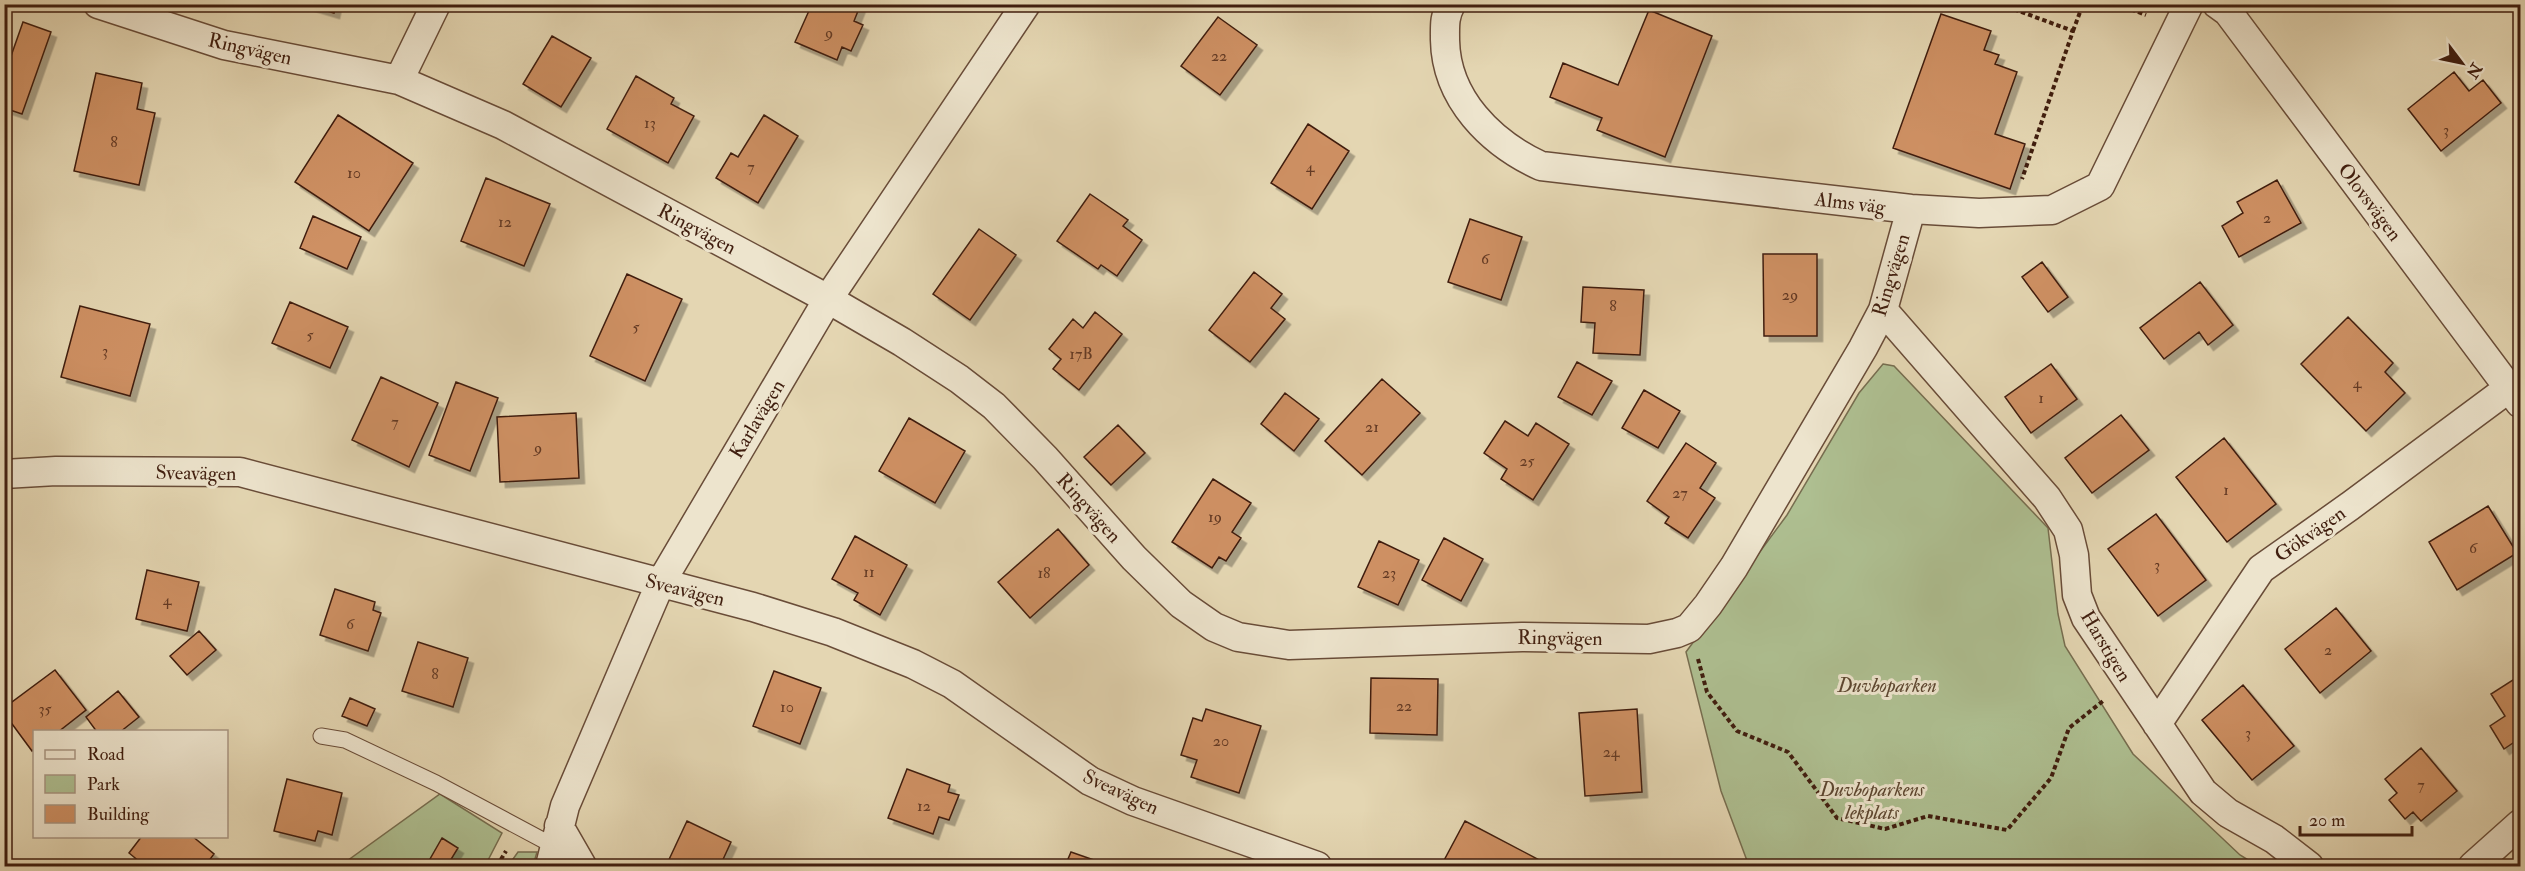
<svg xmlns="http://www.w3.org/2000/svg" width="2525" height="871" viewBox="0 0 2525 871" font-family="'IM FELL Double Pica',serif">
	<defs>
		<filter id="shadow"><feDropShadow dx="5.5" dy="5.5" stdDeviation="0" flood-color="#0004"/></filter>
	</defs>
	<rect width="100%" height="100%" fill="#e4d6b2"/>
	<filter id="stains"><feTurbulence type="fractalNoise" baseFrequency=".00333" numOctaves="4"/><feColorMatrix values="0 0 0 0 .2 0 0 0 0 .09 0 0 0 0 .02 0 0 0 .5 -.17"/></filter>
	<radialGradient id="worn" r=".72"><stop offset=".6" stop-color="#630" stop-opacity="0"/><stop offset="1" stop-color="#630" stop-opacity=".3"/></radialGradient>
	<path fill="#aebf91" stroke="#776e50" stroke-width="1.5" d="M 1883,364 L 1894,366 L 2048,528 L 2058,614 L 2065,646 L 2133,754 L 2240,855 L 2258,866 L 1749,866 L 1721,791 L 1686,652 L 1787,515 L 1859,393 Z
		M 440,794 L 502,833 L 485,866 L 340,866 Z
		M 518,852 L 537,852 L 533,866 L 508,866 Z"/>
	<path fill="#ce9064" stroke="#401e0f" stroke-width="1.5" filter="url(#shadow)" d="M 304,4 L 336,4 L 334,13 Z
		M 812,4 L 860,6 L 854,21 L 863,25 L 851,51 L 842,47 L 837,60 L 795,42 Z
		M 1649,10 L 1712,36 L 1665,157 L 1597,130 L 1602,118 L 1550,97 L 1563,63 L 1618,85 Z
		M 1941,14 L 1991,31 L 1984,50 L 1999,55 L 1995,64 L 2017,72 L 1995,134 L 2025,144 L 2010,189 L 1893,148 Z
		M 1218,17 L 1257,45 L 1220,95 L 1181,66 Z
		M 23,22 L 51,32 L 22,114 L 4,108 L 4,76 Z
		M 552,36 L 591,58 L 561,107 L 523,84 Z
		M 2454,72 L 2469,91 L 2483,80 L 2501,103 L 2441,151 L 2408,109 Z
		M 96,73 L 142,83 L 137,109 L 155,113 L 139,185 L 74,171 Z
		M 636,76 L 674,98 L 671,104 L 694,116 L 668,163 L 607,129 Z
		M 338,115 L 413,163 L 369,231 L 295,182 Z
		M 764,115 L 798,136 L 758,203 L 716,178 L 731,153 L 738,157 Z
		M 1308,124 L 1349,151 L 1312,209 L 1271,183 Z
		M 486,178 L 550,204 L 524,266 L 461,241 Z
		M 2277,180 L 2301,223 L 2239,257 L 2222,226 L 2243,213 L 2237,202 Z
		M 1090,194 L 1128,220 L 1123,226 L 1142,240 L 1117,276 L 1101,265 L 1098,269 L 1057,241 Z
		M 313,216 L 361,237 L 347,269 L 300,248 Z
		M 1470,219 L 1522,237 L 1501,300 L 1448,282 Z
		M 979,229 L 1016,255 L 970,320 L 933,294 Z
		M 1763,254 L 1817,254 L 1817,336 L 1764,336 Z
		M 2042,262 L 2068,297 L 2048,312 L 2022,277 Z
		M 1254,272 L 1282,294 L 1271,308 L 1285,319 L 1250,362 L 1209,330 Z
		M 627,274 L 682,299 L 645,381 L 590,356 Z
		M 2200,282 L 2233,325 L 2208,345 L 2199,332 L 2164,359 L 2140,328 Z
		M 1583,287 L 1644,290 L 1640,355 L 1593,353 L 1595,323 L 1581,322 Z
		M 290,302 L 348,327 L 330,368 L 272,343 Z
		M 80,306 L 150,324 L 130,396 L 61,377 Z
		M 1095,312 L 1122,334 L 1079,390 L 1053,369 L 1061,359 L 1049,349 L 1073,319 L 1083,328 Z
		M 2348,317 L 2393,363 L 2385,372 L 2405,393 L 2366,431 L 2301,364 Z
		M 1577,362 L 1612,381 L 1592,415 L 1558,397 Z
		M 2051,364 L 2077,399 L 2031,433 L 2005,397 Z
		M 381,377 L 438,403 L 409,467 L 352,440 Z
		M 1382,379 L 1420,413 L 1362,475 L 1325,441 Z
		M 456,382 L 498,398 L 470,471 L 429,455 Z
		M 1644,390 L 1680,411 L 1658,448 L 1622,428 Z
		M 1285,393 L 1319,419 L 1294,451 L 1261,424 Z
		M 576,413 L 579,478 L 500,482 L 497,417 Z
		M 2121,415 L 2149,450 L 2092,493 L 2065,458 Z
		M 909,418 L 965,451 L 935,503 L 879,471 Z
		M 1505,421 L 1528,436 L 1536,423 L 1569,444 L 1533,500 L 1501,479 L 1507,469 L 1484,453 Z
		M 1118,425 L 1145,453 L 1111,485 L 1084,457 Z
		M 2224,438 L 2276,504 L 2227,542 L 2176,477 Z
		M 1686,443 L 1716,463 L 1700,488 L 1715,498 L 1688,538 L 1665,523 L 1669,517 L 1647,501 Z
		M 1213,479 L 1251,503 L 1232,532 L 1241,538 L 1226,561 L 1219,557 L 1212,568 L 1172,542 Z
		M 2488,506 L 2517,553 L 2457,590 L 2429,542 Z
		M 2156,514 L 2206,580 L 2158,616 L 2108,549 Z
		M 1058,529 L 1089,565 L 1030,618 L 998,582 Z
		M 855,536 L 907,565 L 880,615 L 854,600 L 858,593 L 832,579 Z
		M 1444,538 L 1483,559 L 1461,601 L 1422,580 Z
		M 1379,541 L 1419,560 L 1398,605 L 1358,587 Z
		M 147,570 L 199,582 L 187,631 L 136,619 Z
		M 335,589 L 375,602 L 373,610 L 381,613 L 368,651 L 320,635 Z
		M 2336,608 L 2371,651 L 2320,693 L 2285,649 Z
		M 199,631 L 216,650 L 187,675 L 170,656 Z
		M 418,642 L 468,658 L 453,707 L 402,691 Z
		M 55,670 L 86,710 L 58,732 L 34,732 L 34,749 L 32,751 L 4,713 L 4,708 Z
		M 774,671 L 821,688 L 800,744 L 753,726 Z
		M 2519,676 L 2520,744 L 2519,745 L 2516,741 L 2504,749 L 2490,726 L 2505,716 L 2491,694 Z
		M 1371,678 L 1438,679 L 1437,735 L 1370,733 Z
		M 2243,685 L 2294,746 L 2252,780 L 2202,720 Z
		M 118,691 L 139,717 L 120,732 L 97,732 L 86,717 Z
		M 350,698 L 375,709 L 367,726 L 342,716 Z
		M 1206,709 L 1261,726 L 1239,793 L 1191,777 L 1197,760 L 1181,755 L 1193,718 L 1202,721 Z
		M 1637,709 L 1642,792 L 1585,796 L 1579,713 Z
		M 2421,748 L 2457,791 L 2421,821 L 2413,812 L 2405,819 L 2389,800 L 2397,793 L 2385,779 Z
		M 907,769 L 950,785 L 948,792 L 959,795 L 949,820 L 939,817 L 933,834 L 888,818 Z
		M 287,779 L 342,793 L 332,835 L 318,831 L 315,841 L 274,831 Z
		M 687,821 L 731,842 L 720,866 L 666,866 Z
		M 1465,821 L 1547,864 L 1546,866 L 1441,866 Z
		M 142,836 L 192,836 L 214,854 L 205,866 L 145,866 L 129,853 Z
		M 442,838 L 458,848 L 447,866 L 426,866 Z
		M 1071,852 L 1111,866 L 1065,866 Z"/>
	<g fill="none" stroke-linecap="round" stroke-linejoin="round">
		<defs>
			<path id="lane" d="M 321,736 L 345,740 L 436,783 L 554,846"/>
			<path id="street" d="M 98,4 L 224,45 L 399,80 L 503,125 L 828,299 L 902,342 L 959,379 L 994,406 L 1045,458 L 1134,558 L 1181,604 L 1214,627 L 1238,637 L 1289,645 L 1522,637 L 1649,639 L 1677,633 L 1689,628 L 1708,605 L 1734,567 L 1863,348 L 1883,310 L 1911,209
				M 1451,4 C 1444,17 1445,26 1445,40 C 1446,99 1491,143 1541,166 L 1911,209 L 1979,213 L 2052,210 L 2100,186 L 2189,4
				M 2217,4 L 2228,12 L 2520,403
				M 399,80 L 436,4
				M 1883,310 L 2047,498 L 2068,530 L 2074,555 L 2077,595 L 2086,618 L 2203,792 L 2228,813 L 2274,839 L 2309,866
				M 4,474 L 56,471 L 240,472 L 753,607 L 833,632 L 913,664 L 952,684 L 1090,781 L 1133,801 L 1317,866
				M 2157,724 L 2261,569 L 2350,506 L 2509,388
				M 559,826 L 582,866
				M 550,866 L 565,806 L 660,584 L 828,299 L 1026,4
				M 2473,866 L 2520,824"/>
		</defs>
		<use href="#lane" stroke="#694c38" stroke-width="17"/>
		<use href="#street" stroke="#694c38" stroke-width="31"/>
		<path stroke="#401e0f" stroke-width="4" stroke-dasharray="4.5 3" stroke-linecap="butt" d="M 2000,4 L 2073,31 L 2022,179
			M 2117,4 L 2146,15
			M 2073,31 L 2083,4
			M 1698,659 L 1707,692 L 1737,731 L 1788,752 L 1837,818 L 1885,829 L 1928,816 L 2007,830 L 2051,778 L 2069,728 L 2103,701
			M 490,866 L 499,863
			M 497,866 L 506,851"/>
		<use href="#lane" stroke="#ede4cd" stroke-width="15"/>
		<use href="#street" stroke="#ede4cd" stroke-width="28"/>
	</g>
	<g text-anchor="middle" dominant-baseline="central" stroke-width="6" stroke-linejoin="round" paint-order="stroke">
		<g font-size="16" fill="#643a24">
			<text x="829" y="33">9</text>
			<text x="1219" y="56">22</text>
			<text x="650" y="123">13</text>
			<text x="2446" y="130">3</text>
			<text x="114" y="142">8</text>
			<text x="751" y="167">7</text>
			<text x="1310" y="167">4</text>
			<text x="354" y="173">10</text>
			<text x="2267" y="218">2</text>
			<text x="505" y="222">12</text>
			<text x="1485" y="259">6</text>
			<text x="1790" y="295">29</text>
			<text x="1613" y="306">8</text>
			<text x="636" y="327">5</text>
			<text x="310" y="335">5</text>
			<text x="105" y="351">3</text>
			<text x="1081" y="354">17B</text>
			<text x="2357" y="383">4</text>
			<text x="2041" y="398">1</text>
			<text x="395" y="422">7</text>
			<text x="1372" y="427">21</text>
			<text x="538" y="448">9</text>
			<text x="1527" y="461">25</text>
			<text x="2226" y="490">1</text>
			<text x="1680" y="493">27</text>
			<text x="1215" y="517">19</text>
			<text x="2473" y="548">6</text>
			<text x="2157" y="565">3</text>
			<text x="869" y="572">11</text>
			<text x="1044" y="573">18</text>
			<text x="1389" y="573">23</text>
			<text x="167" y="600">4</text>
			<text x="350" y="624">6</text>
			<text x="2328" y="650">2</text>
			<text x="435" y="674">8</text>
			<text x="1404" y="706">22</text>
			<text x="787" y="707">10</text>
			<text x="45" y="709">35</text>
			<text x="2248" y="733">3</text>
			<text x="1221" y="741">20</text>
			<text x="1611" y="752">24</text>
			<text x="2421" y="785">7</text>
			<text x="924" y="806">12</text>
		</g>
		<g font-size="20" fill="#401e0f" stroke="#ede4cd">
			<text transform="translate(250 49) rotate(13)">Ringvägen</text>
			<text transform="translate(2370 202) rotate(53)">Olovsvägen</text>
			<text transform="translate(1850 203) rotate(7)">Alms väg</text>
			<text transform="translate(697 229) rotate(28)">Ringvägen</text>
			<text transform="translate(1891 275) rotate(-73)">Ringvägen</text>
			<text transform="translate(757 419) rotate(-59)">Karlavägen</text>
			<text transform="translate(196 473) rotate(1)">Sveavägen</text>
			<text transform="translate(1089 508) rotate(48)">Ringvägen</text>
			<text transform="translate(2310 534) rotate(-35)">Gökvägen</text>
			<text transform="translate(685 590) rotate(14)">Sveavägen</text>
			<text transform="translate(1560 638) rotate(1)">Ringvägen</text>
			<text transform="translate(2106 646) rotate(59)">Harstigen</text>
			<text transform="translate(1121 792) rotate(25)">Sveavägen</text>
		</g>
		<g font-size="20" font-style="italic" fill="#5c4630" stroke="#ede4cd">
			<text x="1887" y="685">Duvboparken</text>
			<text x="1872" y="789">Duvboparkens<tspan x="1872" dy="23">lekplats</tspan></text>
		</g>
	</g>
	<rect width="2525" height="871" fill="none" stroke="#e4d6b2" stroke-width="24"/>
	<rect x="6" y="6" width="2513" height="859" fill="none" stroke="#401e0f" stroke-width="3"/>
	<rect x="12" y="12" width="2501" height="847" fill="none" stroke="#401e0f" stroke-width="1.5"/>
	<rect x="33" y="730" width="195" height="108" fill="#ede4cd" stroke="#a89581" stroke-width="1.5"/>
	<rect x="45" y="750" width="30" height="9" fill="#ede4cd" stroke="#a89581" stroke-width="1.5"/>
	<text x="87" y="760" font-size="18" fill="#401e0f">Road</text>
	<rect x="45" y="775" width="30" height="18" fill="#aebf91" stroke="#a89581" stroke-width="1.5"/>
	<text x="87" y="790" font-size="18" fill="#401e0f">Park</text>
	<rect x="45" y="805" width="30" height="18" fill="#ce9064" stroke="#a89581" stroke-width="1.5"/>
	<text x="87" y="820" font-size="18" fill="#401e0f">Building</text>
	<g transform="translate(2462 63) rotate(122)" stroke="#ede4cd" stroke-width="4.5" paint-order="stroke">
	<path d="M0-4.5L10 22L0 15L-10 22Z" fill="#401e0f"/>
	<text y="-9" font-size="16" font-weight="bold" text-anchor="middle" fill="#401e0f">N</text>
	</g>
	<path d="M2300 826v9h112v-9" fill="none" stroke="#401e0f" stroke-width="3"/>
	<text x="2309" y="826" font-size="18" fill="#401e0f" stroke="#ede4cd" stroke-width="4.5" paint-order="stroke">20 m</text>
	<rect width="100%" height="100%" filter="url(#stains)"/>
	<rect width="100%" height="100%" fill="url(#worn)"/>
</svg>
